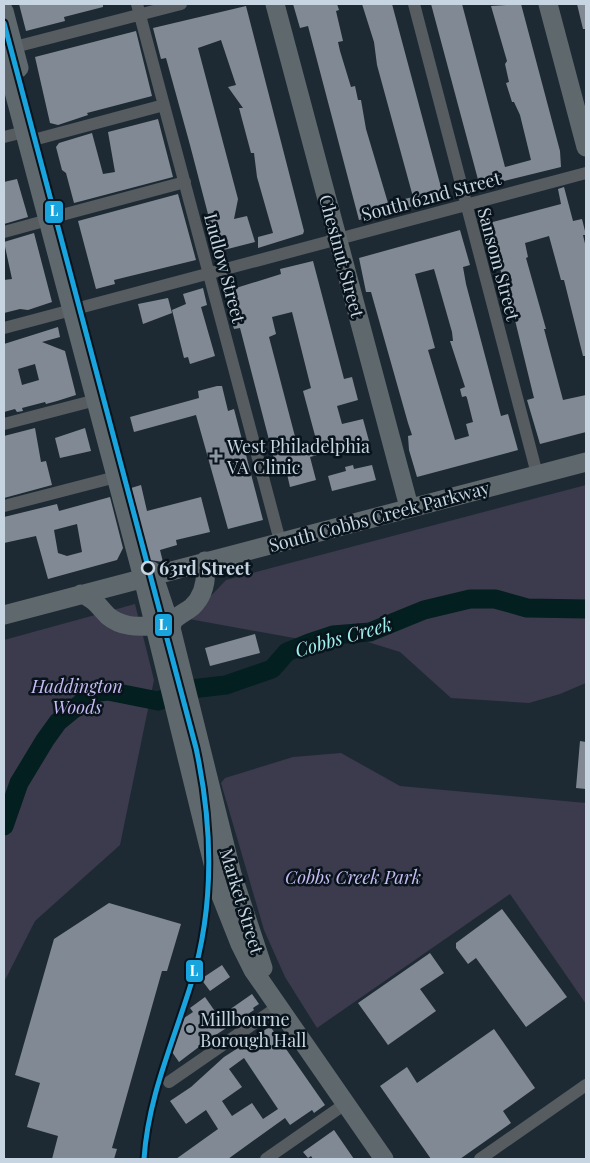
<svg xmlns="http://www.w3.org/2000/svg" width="590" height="1163" viewBox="0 0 590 1163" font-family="'Playfair Display',serif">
	<rect width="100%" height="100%" fill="#1d2a34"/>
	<path fill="#3c3a4d" d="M 586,485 L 586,683 L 560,694 L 529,703 L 451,698 L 400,652 L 355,638 L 316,642 L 189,619 L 226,580 Z
		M 135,604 L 154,680 L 120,845 L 35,921 L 4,982 L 4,640 Z
		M 341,753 L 400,786 L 586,803 L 586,1004 L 510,894 L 317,1028 L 285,977 L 264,930 L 221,783 L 225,778 L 293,757 Z"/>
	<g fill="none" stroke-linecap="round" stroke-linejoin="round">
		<path stroke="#031f1f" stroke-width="19" d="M 4,826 L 19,783 L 45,740 L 58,722 L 86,699 L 98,692 L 108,691 L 158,701 L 191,689 L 226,685 L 272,669 L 287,652 L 309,643 L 333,635 L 370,632 L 424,610 L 470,599 L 495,599 L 527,608 L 586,609"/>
	</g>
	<path fill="#818994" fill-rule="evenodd" d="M 19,4 L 103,4 L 103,7 L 64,17 L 65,21 L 26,31 Z
		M 293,4 L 337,4 L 339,10 L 336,11 L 343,41 L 338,42 L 340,51 L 351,87 L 355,86 L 358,100 L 361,100 L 366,129 L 388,203 L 413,197 L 377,65 L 374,42 L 362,4 L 392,4 L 443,195 L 440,199 L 359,220 L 308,26 L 300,28 Z
		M 431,4 L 462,4 L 505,167 L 531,160 L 520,115 L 514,102 L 512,102 L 506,83 L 509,82 L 505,64 L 507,61 L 491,6 L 521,4 L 560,151 L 561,167 L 480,187 Z
		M 577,4 L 586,4 L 586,29 L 583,29 Z
		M 246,6 L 304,231 L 303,234 L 258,248 L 258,237 L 273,233 L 257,177 L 254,153 L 251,153 L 239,108 L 243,108 L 228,87 L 236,85 L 221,40 L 198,48 L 238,199 L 234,219 L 247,216 L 255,242 L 212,253 L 205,225 L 209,218 L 190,145 L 166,58 L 161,59 L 153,28 Z
		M 136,31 L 152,96 L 87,113 L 88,115 L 58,125 L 50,123 L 35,57 Z
		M 158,119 L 173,177 L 74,203 L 66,173 L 62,170 L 56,147 L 59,143 L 92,133 L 103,174 L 115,172 L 108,132 Z
		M 17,179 L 28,217 L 4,224 L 4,182 Z
		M 564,187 L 573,221 L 582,219 L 586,235 L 583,235 L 586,248 L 586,356 L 583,356 L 564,280 L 561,280 L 549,236 L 525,243 L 528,257 L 526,258 L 546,329 L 544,329 L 563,400 L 586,395 L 586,432 L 540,444 L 527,400 L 534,398 L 532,390 L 514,316 L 497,258 L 490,260 L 481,225 L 561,204 L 558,189 Z
		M 178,194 L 196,260 L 114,280 L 115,284 L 96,289 L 78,221 Z
		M 460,230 L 470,265 L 463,267 L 466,284 L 501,416 L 508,414 L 518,450 L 417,477 L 409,450 L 408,436 L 412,435 L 408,423 L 371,292 L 366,292 L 359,258 ZM 434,269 L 452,332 L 453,341 L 450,341 L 465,387 L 460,389 L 462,397 L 466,396 L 467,398 L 473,422 L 466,424 L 469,436 L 455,440 L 428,350 L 435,348 L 415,274 Z
		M 34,233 L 52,302 L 28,310 L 20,309 L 4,313 L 4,280 L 12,279 L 4,242 Z
		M 313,261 L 344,379 L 352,377 L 358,400 L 337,406 L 342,424 L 363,419 L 369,441 L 310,457 L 316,480 L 290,487 L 284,461 L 275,463 L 240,328 L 234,329 L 223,292 L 281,274 L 280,269 ZM 292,312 L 311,388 L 303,391 L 317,443 L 298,448 L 269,337 L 276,334 L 272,317 Z
		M 203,288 L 207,305 L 201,307 L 215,356 L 190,364 L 188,357 L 184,358 L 172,310 L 186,304 L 183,294 Z
		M 168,298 L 172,313 L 143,324 L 138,304 Z
		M 58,327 L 60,337 L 42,342 L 65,351 L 76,395 L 57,401 L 46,404 L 45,402 L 22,408 L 23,411 L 17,412 L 15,409 L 4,412 L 4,344 ZM 35,364 L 39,380 L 22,385 L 18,369 Z
		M 217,386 L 222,386 L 228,411 L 234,409 L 263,520 L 228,529 L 196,415 L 134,432 L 130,417 L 199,398 L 198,391 Z
		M 35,428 L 41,462 L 46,461 L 52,485 L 4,498 L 4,436 Z
		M 85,428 L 91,451 L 60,458 L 55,438 Z
		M 353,465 L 354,469 L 372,465 L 376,480 L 332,491 L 328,476 L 346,471 L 345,467 Z
		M 141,485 L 147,511 L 201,497 L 210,532 L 176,540 L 177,545 L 160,550 L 163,562 L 150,560 L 131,488 Z
		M 110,497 L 123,548 L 117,560 L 48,579 L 36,536 L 4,543 L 4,517 L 57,504 L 59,511 ZM 77,524 L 82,552 L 67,556 L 58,553 L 54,530 Z
		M 255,634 L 260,653 L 210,666 L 205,648 Z
		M 580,741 L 586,742 L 586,789 L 576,788 Z
		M 109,903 L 181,924 L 167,971 L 162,971 L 112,1148 L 117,1149 L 114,1159 L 52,1159 L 58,1136 L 27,1127 L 40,1083 L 15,1075 L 54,939 Z
		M 502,909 L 567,997 L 526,1027 L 476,958 L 468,964 L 456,948 L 456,943 Z
		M 430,953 L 444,973 L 420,989 L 436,1011 L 388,1045 L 358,1003 Z
		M 222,965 L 230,977 L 210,991 L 201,979 Z
		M 252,994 L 259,1004 L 253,1008 L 254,1010 L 208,1040 L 179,1062 L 172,1052 L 184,1018 L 193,1012 L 190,1008 L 205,997 L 219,1017 Z
		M 270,1026 L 325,1105 L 314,1113 L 312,1110 L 290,1125 L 285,1118 L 228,1159 L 176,1159 L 218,1129 L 206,1110 L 186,1124 L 170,1101 L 191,1087 L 224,1057 L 238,1048 L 240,1050 ZM 244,1058 L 278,1109 L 263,1119 L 252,1103 L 232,1116 L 222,1101 L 242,1087 L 229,1069 Z
		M 494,1029 L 535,1088 L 503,1111 L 511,1123 L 460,1159 L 431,1159 L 380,1086 L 407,1067 L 417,1083 Z
		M 334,1130 L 354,1159 L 313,1159 L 311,1156 L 308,1158 L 303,1152 Z"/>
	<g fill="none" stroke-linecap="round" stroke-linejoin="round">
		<path stroke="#565c60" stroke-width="12" d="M 137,4 L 280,541
			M 414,4 L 537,474
			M 7,49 L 181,4
			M 4,137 L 24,132 L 37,139 L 164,105
			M 58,216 L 185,182
			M 4,232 L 48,220
			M 4,328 L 586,173
			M 4,424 L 96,400
			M 4,506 L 116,477
			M 169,1082 L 279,1006
			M 266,1159 L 345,1104
			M 480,1159 L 586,1085"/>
		<path stroke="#5f686c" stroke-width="19" d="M 275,4 L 409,507
			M 548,4 L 586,147
			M 4,11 L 19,68
			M 4,54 L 143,578 L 221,896 L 240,944 L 253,970 L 384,1159
			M 152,571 L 171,628 L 232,874 L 263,968
			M 81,594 C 94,598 99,607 108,616 C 121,627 137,627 153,626
			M 4,615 L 586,462
			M 171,628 L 173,621 C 178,615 186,612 192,607 C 205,595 207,578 205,561"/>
		<defs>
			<path id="metro-1" d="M 4,23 L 196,748 C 213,827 215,906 191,984 C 173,1043 148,1097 144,1159"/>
		</defs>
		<use href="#metro-1" stroke="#08131b" stroke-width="9"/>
		<use href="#metro-1" stroke="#1aa4de" stroke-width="5"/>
	</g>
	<g fill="#8c99a5" stroke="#08131b" stroke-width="2">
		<path d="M213.5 448.5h5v5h5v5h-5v5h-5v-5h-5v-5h5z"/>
		<circle cx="190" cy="1029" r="5"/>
	</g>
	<circle fill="#08131b" stroke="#c7d5e2" stroke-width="2.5" cx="148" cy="568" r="6"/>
	<g text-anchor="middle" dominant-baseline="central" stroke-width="5" stroke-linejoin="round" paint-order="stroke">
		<g font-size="18" fill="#c7d5e2" stroke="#08131b">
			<text transform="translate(431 196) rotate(-15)">South 62nd Street</text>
			<text transform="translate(342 256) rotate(75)">Chestnut Street</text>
			<text transform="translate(499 264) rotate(75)">Sansom Street</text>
			<text transform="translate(225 268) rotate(75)">Ludlow Street</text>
			<text transform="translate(379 516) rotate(-15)">South Cobbs Creek Parkway</text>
			<text transform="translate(242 901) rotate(73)">Market Street</text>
		</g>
		<g font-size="18" fill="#c7d5e2" stroke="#08131b" text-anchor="start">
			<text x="227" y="446">West Philadelphia<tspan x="227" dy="21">VA Clinic</tspan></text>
			<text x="200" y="1019">Millbourne<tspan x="200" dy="21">Borough Hall</tspan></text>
		</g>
		<g font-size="18" font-weight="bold" fill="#c7d5e2" stroke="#08131b" text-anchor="start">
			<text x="159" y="568">63rd Street</text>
		</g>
		<g font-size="18" font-style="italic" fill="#c8baf2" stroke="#08131b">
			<text x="77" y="686">Haddington<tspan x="77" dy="21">Woods</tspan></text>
			<text x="353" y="877">Cobbs Creek Park</text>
		</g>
		<g font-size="19" font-style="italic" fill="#a2f2ee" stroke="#08131b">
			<text transform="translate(343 636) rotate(-16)">Cobbs Creek</text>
		</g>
	</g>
	<g stroke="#08131b" stroke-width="2">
		<rect x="44" y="200" width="20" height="24" rx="5" fill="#1aa4de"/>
		<rect x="154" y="613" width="19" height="24" rx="5" fill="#1aa4de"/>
		<rect x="185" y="959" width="19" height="24" rx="5" fill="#1aa4de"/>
	</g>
	<g font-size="14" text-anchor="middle" font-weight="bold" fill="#fff">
		<text x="54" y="216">L</text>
		<text x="163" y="630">L</text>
		<text x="194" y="976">L</text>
	</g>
	<rect width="590" height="1163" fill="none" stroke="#c7d5e2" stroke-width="10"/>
</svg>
